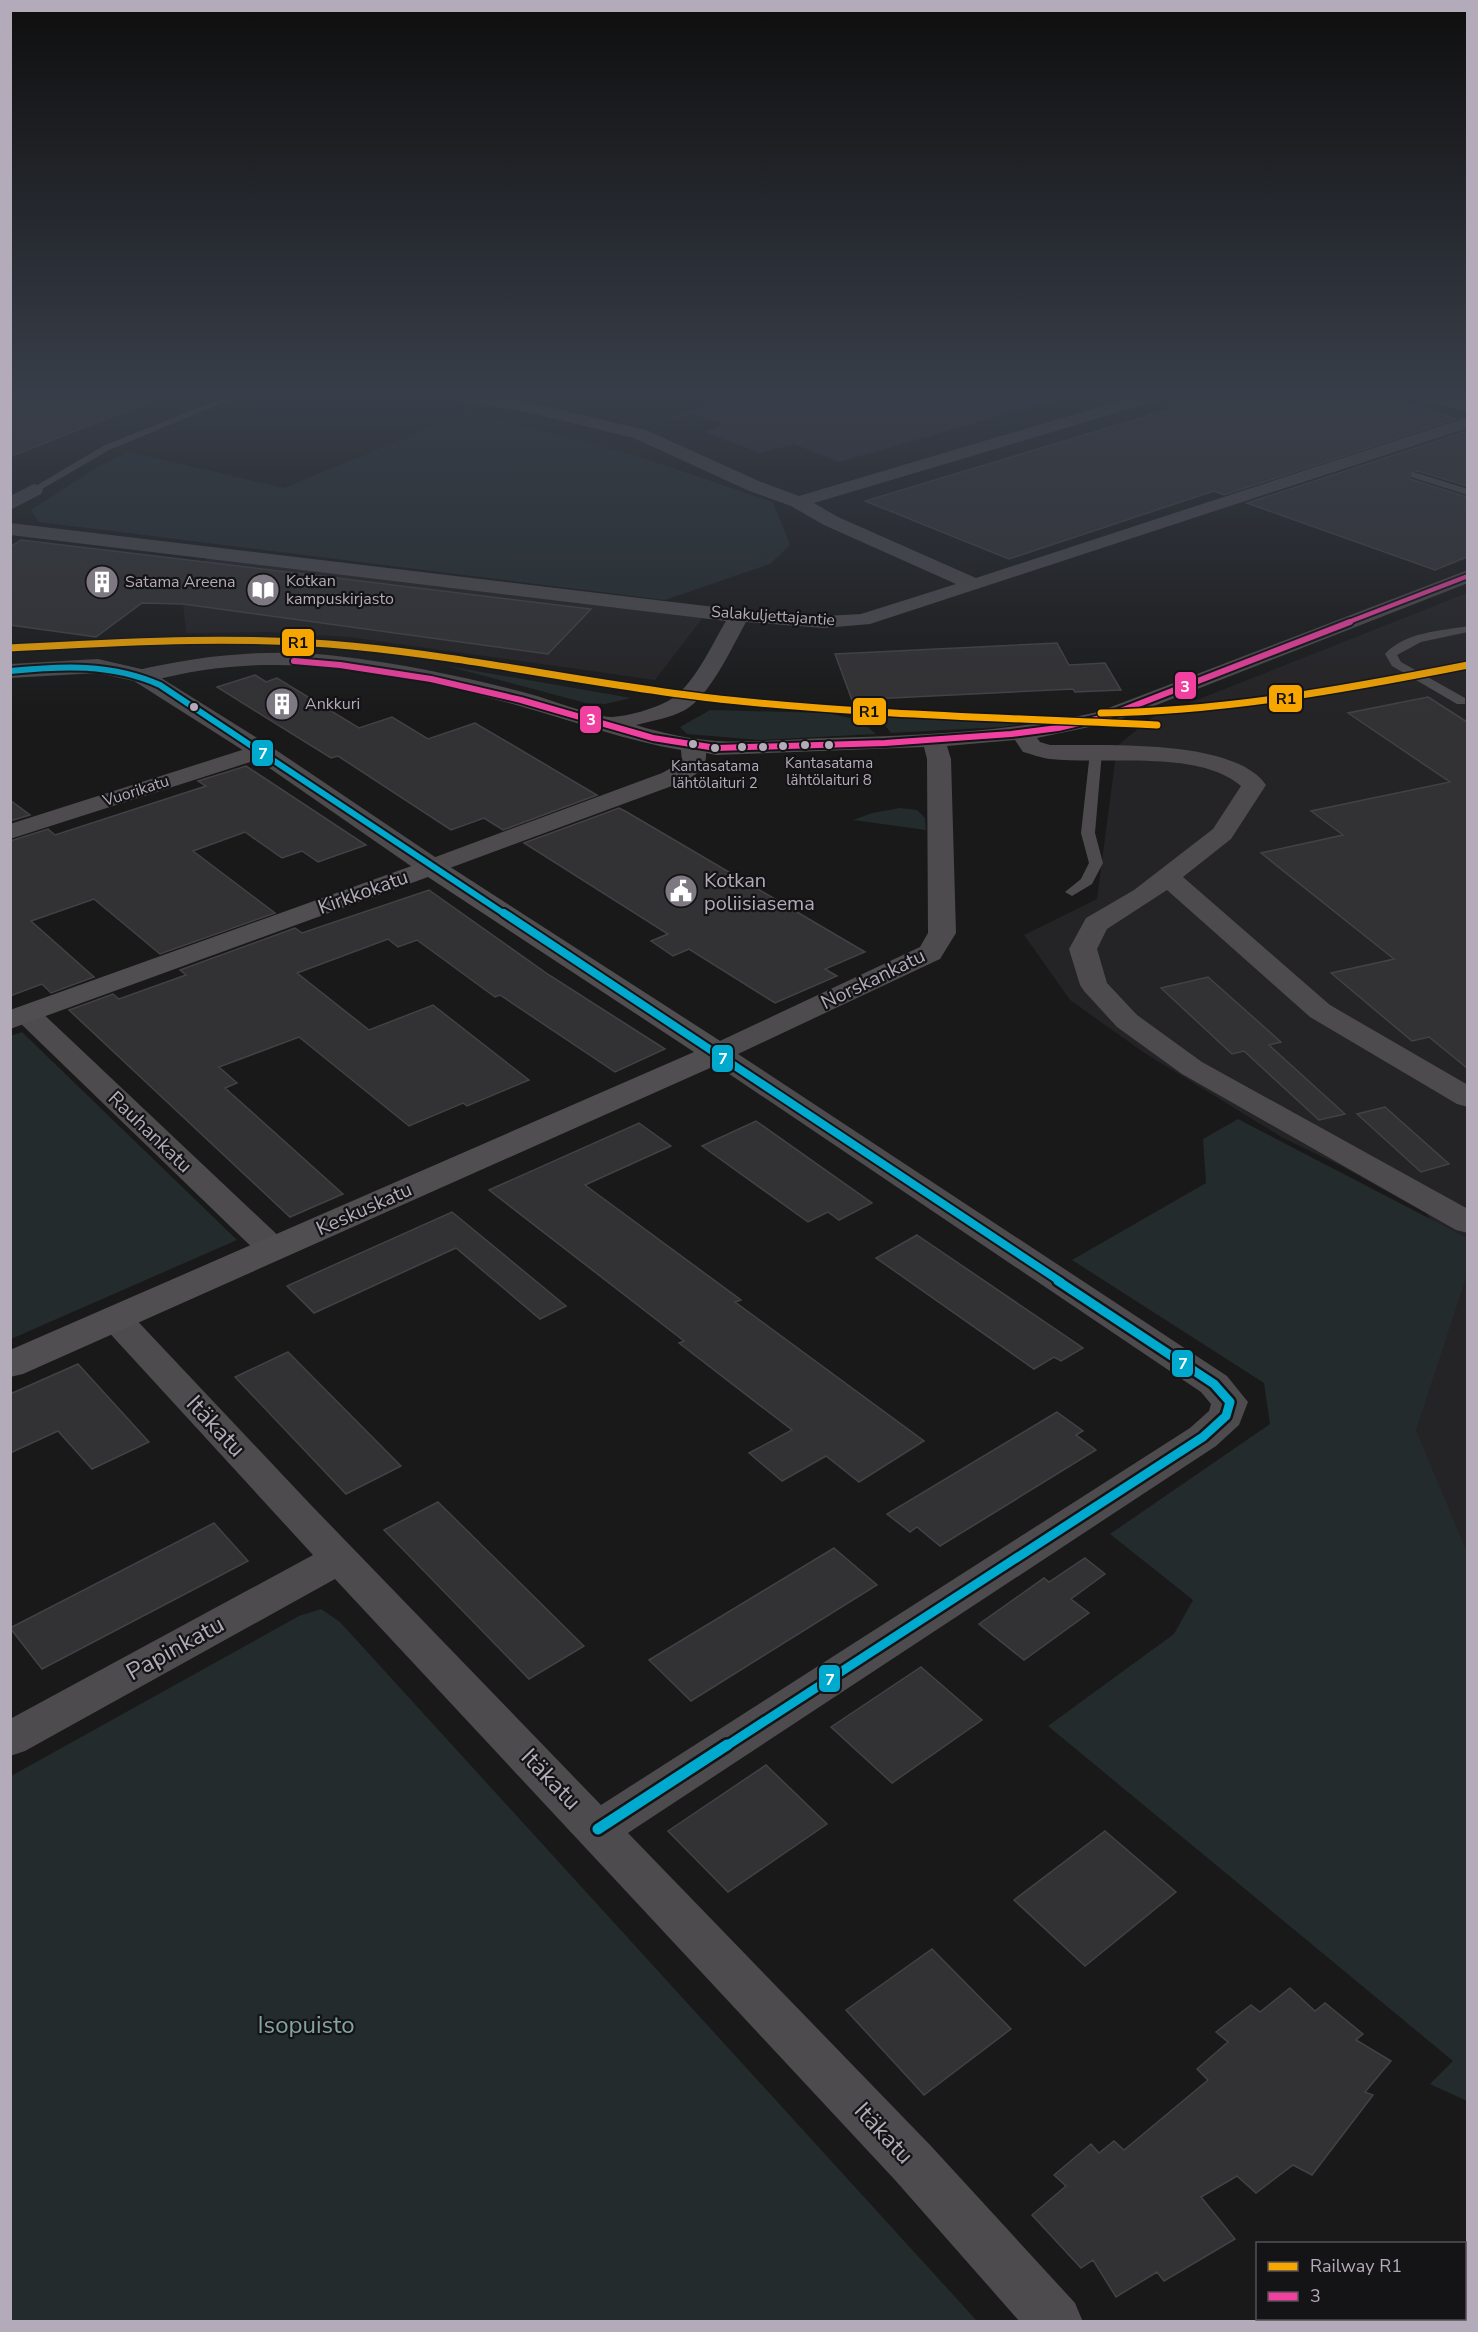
<svg xmlns="http://www.w3.org/2000/svg" width="1478" height="2332" viewBox="0 0 1478 2332" font-family="'Nunito Sans',sans-serif">
	<rect width="100%" height="100%" fill="#191919"/>
	<path fill="#242325" d="M 207,557 L 705,615 L 655,680 L 349,637 L 269,632 L 186,633 L 183,604 Z
		M 1467,593 L 1467,1555 L 1398,1416 L 1425,1403 L 1449,1249 L 1427,1214 L 1341,1166 L 1283,1138 L 1143,1052 L 1070,1000 L 1024,935 L 1097,899 L 1117,746 L 1151,718 Z"/>
	<path fill="#242b2c" d="M 468,412 L 631,454 L 773,502 L 790,545 L 770,564 L 665,600 L 39,522 L 31,510 L 99,466 L 129,452 L 284,488 Z
		M 447,666 L 631,698 L 605,704 L 586,703 Z
		M 710,710 L 827,713 L 859,720 L 876,734 L 760,740 L 687,734 L 680,727 Z
		M 864,714 L 1033,722 L 1001,727 L 891,733 L 880,719 Z
		M 900,808 L 917,810 L 925,818 L 926,830 L 853,820 L 872,813 Z
		M 22,1032 L 237,1240 L 11,1339 L 10,1036 Z
		M 1238,1119 L 1467,1238 L 1467,1275 L 1416,1430 L 1467,1552 L 1467,2101 L 1430,2084 L 1453,2061 L 1048,1726 L 1174,1634 L 1193,1600 L 1110,1534 L 1270,1424 L 1264,1383 L 1072,1260 L 1206,1183 L 1203,1139 Z
		M 321,1609 L 340,1622 L 977,2321 L 11,2321 L 11,1776 L 299,1616 Z"/>
	<path fill="#312c3a" d="M 744,392 L 1084,392 L 839,462 L 794,444 L 760,453 L 705,432 L 725,424 L 690,414 L 674,420 L 670,418 Z"/>
	<path fill="#323133" stroke="#444145" stroke-width="1.5" d="M 24,392 L 171,392 L 171,393 L 10,457 L 10,399 Z
		M 1227,392 L 1366,392 L 1456,419 L 1224,495 L 1214,491 L 1009,559 L 865,501 Z
		M 1467,431 L 1467,486 L 1418,471 L 1409,473 L 1410,479 L 1467,497 L 1467,557 L 1435,570 L 1247,503 Z
		M 21,540 L 205,562 L 591,609 L 548,654 L 183,604 L 142,603 L 96,637 L 10,625 L 10,547 Z
		M 1057,643 L 1069,665 L 1105,663 L 1121,690 L 1075,692 L 1073,689 L 852,700 L 835,654 Z
		M 255,675 L 266,682 L 277,678 L 359,728 L 392,717 L 428,739 L 475,723 L 597,795 L 503,830 L 484,818 L 451,830 L 338,756 L 331,758 L 217,687 Z
		M 1428,697 L 1467,722 L 1467,1068 L 1429,1037 L 1412,1041 L 1331,973 L 1394,959 L 1261,853 L 1343,835 L 1311,811 L 1450,782 L 1348,713 Z
		M 246,766 L 366,845 L 318,862 L 302,851 L 282,858 L 245,832 L 193,851 L 275,913 L 160,954 L 94,899 L 31,921 L 94,977 L 51,993 L 42,984 L 10,996 L 10,841 L 48,829 L 55,835 L 206,786 L 198,781 Z
		M 10,800 L 30,815 L 10,821 Z
		M 619,808 L 625,811 L 865,952 L 825,969 L 837,976 L 775,1003 L 689,949 L 673,956 L 651,941 L 668,934 L 524,843 Z
		M 429,890 L 549,975 L 665,1049 L 615,1072 L 500,995 L 495,997 L 417,940 L 398,947 L 388,939 L 297,973 L 369,1030 L 433,1005 L 529,1080 L 467,1106 L 463,1103 L 409,1126 L 299,1037 L 219,1067 L 237,1083 L 225,1088 L 343,1194 L 290,1217 L 69,1010 L 113,994 L 119,999 L 186,975 L 180,970 L 295,928 L 302,933 Z
		M 1208,977 L 1281,1042 L 1269,1045 L 1345,1114 L 1319,1120 L 1244,1051 L 1232,1054 L 1161,988 Z
		M 1385,1107 L 1449,1164 L 1421,1172 L 1357,1114 Z
		M 756,1121 L 872,1203 L 839,1220 L 828,1212 L 808,1222 L 702,1146 Z
		M 639,1123 L 671,1146 L 585,1185 L 741,1300 L 735,1302 L 924,1441 L 859,1482 L 826,1456 L 782,1481 L 749,1453 L 792,1430 L 679,1343 L 684,1341 L 489,1190 Z
		M 452,1212 L 566,1306 L 540,1319 L 456,1248 L 314,1313 L 287,1286 Z
		M 917,1235 L 1083,1348 L 1061,1361 L 1054,1357 L 1034,1369 L 876,1258 Z
		M 288,1352 L 401,1466 L 346,1494 L 235,1377 Z
		M 78,1364 L 149,1442 L 92,1469 L 58,1431 L 10,1453 L 10,1394 Z
		M 1057,1412 L 1083,1431 L 1076,1435 L 1096,1450 L 940,1546 L 917,1527 L 910,1532 L 887,1514 Z
		M 438,1502 L 584,1646 L 529,1679 L 384,1530 Z
		M 214,1523 L 248,1561 L 42,1669 L 10,1628 Z
		M 834,1548 L 877,1585 L 691,1701 L 649,1660 Z
		M 1085,1558 L 1105,1574 L 1071,1599 L 1089,1613 L 1024,1660 L 979,1624 L 1044,1578 L 1049,1582 Z
		M 921,1667 L 982,1720 L 892,1783 L 831,1727 Z
		M 766,1765 L 827,1824 L 728,1892 L 668,1831 Z
		M 1105,1831 L 1176,1892 L 1085,1966 L 1014,1900 Z
		M 932,1949 L 1011,2029 L 924,2095 L 846,2010 Z
		M 1290,1988 L 1315,2011 L 1325,2003 L 1363,2034 L 1356,2040 L 1391,2061 L 1365,2092 L 1373,2095 L 1312,2175 L 1293,2165 L 1256,2193 L 1237,2176 L 1201,2197 L 1235,2239 L 1164,2281 L 1157,2272 L 1116,2297 L 1093,2260 L 1081,2268 L 1032,2215 L 1066,2186 L 1054,2175 L 1091,2144 L 1099,2153 L 1114,2141 L 1124,2150 L 1208,2080 L 1197,2069 L 1228,2042 L 1216,2032 L 1251,2005 L 1260,2012 Z"/>
	<g fill="none" stroke-linecap="round" stroke-linejoin="round">
		<path fill="#4d4b4e" fill-rule="evenodd" d="M 238,392 L 249,392 L 109,450 L 37,492 L 29,490 L 103,446 Z
			M 1411,473 L 1417,473 L 1468,489 L 1468,495 L 1411,477 Z
			M 1468,626 L 1468,632 L 1421,642 L 1397,655 L 1401,662 L 1465,698 L 1465,704 L 1457,704 L 1392,666 L 1385,654 C 1405,632 1440,631 1468,626 Z
			M 1096,748 L 1102,752 L 1095,833 L 1103,863 L 1092,884 L 1072,896 L 1065,892 L 1081,879 L 1089,863 L 1081,833 L 1090,752 Z"/>
		<path fill="#4d4b4e" fill-rule="evenodd" d="M 445,392 L 468,392 L 531,403 L 646,430 L 761,482 L 799,496 L 1150,392 L 1175,392 L 1173,396 L 814,503 L 838,517 L 976,578 L 1468,417 L 1468,428 L 870,624 L 824,628 L 746,622 C 732,647 710,696 685,710 C 670,718 652,721 636,725 C 661,733 690,739 716,741 C 754,743 793,739 830,738 C 920,735 1011,732 1098,712 L 1468,570 L 1468,583 L 1113,722 L 1037,738 L 1040,742 L 1050,745 C 1103,746 1234,738 1266,785 L 1231,839 L 1183,877 L 1330,1005 L 1468,1085 L 1468,1107 L 1457,1104 L 1310,1017 L 1167,890 L 1107,929 L 1097,949 L 1107,983 L 1137,1015 L 1202,1062 L 1468,1209 L 1468,1233 L 1456,1230 L 1182,1074 L 1117,1027 L 1084,991 L 1080,985 L 1069,949 L 1086,918 L 1134,890 L 1213,829 L 1241,786 C 1198,749 1105,765 1050,759 C 1041,758 1031,754 1023,752 L 1015,740 L 947,746 L 951,759 L 956,933 L 940,959 L 738,1054 L 1227,1376 L 1248,1402 L 1239,1425 L 1216,1446 L 628,1833 L 931,2146 L 1075,2303 L 1083,2322 L 1020,2322 L 895,2180 L 335,1579 L 25,1751 L 10,1756 L 10,1719 L 313,1555 L 104,1327 L 99,1319 L 104,1311 L 116,1308 L 128,1311 L 311,1505 L 601,1805 L 1190,1428 L 1209,1411 L 1211,1404 L 1201,1392 L 707,1059 L 702,1053 L 707,1047 L 920,947 L 928,933 L 927,759 L 924,747 L 716,755 L 706,753 C 707,770 693,777 680,783 L 431,875 L 422,872 L 418,867 L 422,862 L 662,773 L 682,762 L 681,750 C 627,741 576,722 523,707 C 422,678 310,654 204,670 C 184,673 163,678 142,683 L 134,681 L 131,676 L 134,671 C 200,655 269,648 337,656 C 405,664 471,678 537,696 C 553,701 599,718 612,717 C 629,716 653,709 668,701 C 693,688 712,644 726,621 L 10,535 L 10,523 L 723,608 L 824,616 L 861,614 L 956,584 L 824,525 L 791,506 L 747,490 L 634,438 L 531,413 L 452,399 L 446,398 L 444,394 Z
			M 1409,392 L 1434,392 L 1468,401 L 1468,412 L 1411,396 Z
			M 34,484 L 41,486 L 43,490 L 41,494 L 10,510 L 10,496 Z
			M 261,744 L 269,746 L 273,751 L 269,756 L 10,839 L 10,824 Z
			M 27,1005 L 37,1008 L 285,1242 L 290,1249 L 285,1256 L 273,1259 L 261,1256 L 17,1020 L 13,1014 L 17,1008 Z"/>
		<path fill="#4d4b4e" fill-rule="evenodd" d="M 98,659 L 150,671 L 270,746 L 441,861 L 445,867 L 441,873 L 431,875 L 421,873 L 252,756 L 134,681 L 98,673 L 10,678 L 10,664 Z"/>
		<path fill="#504e50" fill-rule="evenodd" d="M 431,859 L 441,861 L 728,1046 L 732,1053 L 728,1060 L 23,1374 L 10,1377 L 10,1350 L 694,1052 L 428,877 L 10,1029 L 10,1010 Z"/>
		<defs>
			<path id="bus-1-far1" d="M 1346,623 L 1468,576"/>
			<path id="bus-1" d="M 294,661 L 340,665 L 431,679 L 521,700 L 653,738 L 716,748 L 885,743 L 1011,734 L 1058,728 L 1105,717 L 1350,622"/>
			<path id="bus-2-far3" d="M 10,671 C 62,666 111,663 160,685 L 506,915"/>
			<path id="bus-2-far2" d="M 504,913 L 1061,1282"/>
			<path id="bus-2-far1" d="M 725,1747 L 1203,1437 L 1226,1416 L 1230,1402 L 1214,1384 L 1058,1281"/>
			<path id="bus-2" d="M 598,1829 L 727,1745"/>
		</defs>
		<use href="#bus-1-far1" stroke="#141315" stroke-width="8"/>
		<use href="#bus-1" stroke="#141315" stroke-width="10"/>
		<use href="#bus-2-far3" stroke="#141315" stroke-width="10"/>
		<use href="#bus-2-far2" stroke="#141315" stroke-width="12"/>
		<use href="#bus-2-far1" stroke="#141315" stroke-width="14"/>
		<use href="#bus-2" stroke="#141315" stroke-width="16"/>
		<use href="#bus-1-far1" stroke="#f240a1" stroke-width="4.5"/>
		<use href="#bus-1" stroke="#f240a1" stroke-width="6"/>
		<use href="#bus-2-far3" stroke="#00a9ce" stroke-width="6"/>
		<use href="#bus-2-far2" stroke="#00a9ce" stroke-width="8"/>
		<use href="#bus-2-far1" stroke="#00a9ce" stroke-width="9"/>
		<use href="#bus-2" stroke="#00a9ce" stroke-width="11"/>
		<defs>
			<path id="rail-1" d="M 10,648 C 124,642 238,635 351,646 C 478,658 603,687 729,700 C 871,715 1014,718 1157,725
				M 1101,713 C 1226,711 1346,689 1468,665"/>
		</defs>
		<use href="#rail-1" stroke="#141315" stroke-width="10"/>
		<use href="#rail-1" stroke="#f7a600" stroke-width="7"/>
	</g>
	<linearGradient id="sky" x2="0" y2="1"><stop stop-color="#0e0e0e"/><stop offset="0.55" stop-color="#383e49"/><stop offset="1" stop-color="#383e49" stop-opacity="0"/></linearGradient>
	<rect width="1478" height="718" fill="url(#sky)"/>
	<defs>
		<symbol id="building-disc" viewBox="-11 -11 22 22"><circle r="9.5" fill="#7d7881" stroke="#141315"/><path d="M-4-6H4V6H1V3H-1V6H-4ZM-2.5-4.3h1.7v1.8h-1.7ZM.8-4.3h1.7v1.8H.8ZM-2.5-1h1.7V.8h-1.7ZM.8-1h1.7V.8H.8Z" fill="#fff"/></symbol>
		<symbol id="library-disc" viewBox="-11 -11 22 22"><circle r="9.5" fill="#7d7881" stroke="#141315"/><path d="M-6-4Q-3-5.5-.7-3.5V5Q-3 3-6 4ZM6-4Q3-5.5 .7-3.5V5Q3 3 6 4Z" fill="#fff"/></symbol>
		<symbol id="civic-disc" viewBox="-11 -11 22 22"><circle r="9.5" fill="#7d7881" stroke="#141315"/><path d="M-.6-6.5H3V-4.5H.6V-3L4-1V1h2V6H-6V1h2V-1L-.6-3ZM-1.2 2.5V6h2.4V2.5Z" fill="#fff"/></symbol>
	</defs>
	<g fill-rule="evenodd">
		<use href="#building-disc" x="83" y="563" width="38" height="38"/>
		<use href="#library-disc" x="244" y="571" width="38" height="38"/>
		<use href="#building-disc" x="263" y="685" width="38" height="38"/>
		<use href="#civic-disc" x="662" y="872" width="38" height="38"/>
	</g>
	<g fill="#b3abb9" stroke="#141315" stroke-width="2">
		<circle cx="194" cy="707" r="5"/>
		<circle cx="693" cy="744" r="5"/>
		<circle cx="805" cy="745" r="5"/>
		<circle cx="829" cy="745" r="5"/>
		<circle cx="783" cy="746" r="5"/>
		<circle cx="742" cy="747" r="5"/>
		<circle cx="763" cy="747" r="5"/>
		<circle cx="715" cy="748" r="5"/>
	</g>
	<g text-anchor="middle" dominant-baseline="central" stroke-width="4.5" stroke-linejoin="round" paint-order="stroke">
		<g font-size="15" fill="#b3abb9" stroke="#141315">
			<text x="829" y="763">Kantasatama<tspan x="829" dy="17">lähtölaituri 8</tspan></text>
			<text x="715" y="766">Kantasatama<tspan x="715" dy="17">lähtölaituri 2</tspan></text>
		</g>
		<g font-size="16" fill="#b3abb9" stroke="#141315" text-anchor="start">
			<text x="286" y="581">Kotkan<tspan x="286" dy="18">kampuskirjasto</tspan></text>
			<text x="125" y="582">Satama Areena</text>
			<text x="305" y="704">Ankkuri</text>
		</g>
		<g font-size="16" fill="#b3abb9" stroke="#141315">
			<text transform="translate(773 616) rotate(4)">Salakuljettajantie</text>
			<text transform="translate(136 791) rotate(-18)">Vuorikatu</text>
		</g>
		<g font-size="20" fill="#b3abb9" stroke="#141315" text-anchor="start">
			<text x="704" y="880">Kotkan<tspan x="704" dy="23">poliisiasema</tspan></text>
		</g>
		<g font-size="20" fill="#b3abb9" stroke="#141315">
			<text transform="translate(363 892) rotate(-20)">Kirkkokatu</text>
			<text transform="translate(873 979) rotate(-26)">Norskankatu</text>
			<text transform="translate(150 1132) rotate(44)">Rauhankatu</text>
			<text transform="translate(364 1209) rotate(-24)">Keskuskatu</text>
		</g>
		<g font-size="24" fill="#b3abb9" stroke="#141315">
			<text transform="translate(216 1426) rotate(47)">Itäkatu</text>
			<text transform="translate(175 1648) rotate(-29)">Papinkatu</text>
			<text transform="translate(551 1779) rotate(46)">Itäkatu</text>
			<text transform="translate(884 2133) rotate(47)">Itäkatu</text>
		</g>
		<g font-size="24" fill="#83a3a1" stroke="#141315">
			<text x="306" y="2025">Isopuisto</text>
		</g>
	</g>
	<g stroke="#141315" stroke-width="2">
		<rect x="281" y="628" width="34" height="29" rx="6" fill="#f7a600"/>
		<rect x="1174" y="671" width="23" height="29" rx="6" fill="#f240a1"/>
		<rect x="1268" y="684" width="35" height="29" rx="6" fill="#f7a600"/>
		<rect x="852" y="697" width="35" height="29" rx="6" fill="#f7a600"/>
		<rect x="579" y="705" width="23" height="29" rx="6" fill="#f240a1"/>
		<rect x="251" y="739" width="23" height="28" rx="6" fill="#00a9ce"/>
		<rect x="711" y="1044" width="23" height="29" rx="6" fill="#00a9ce"/>
		<rect x="1171" y="1349" width="23" height="29" rx="6" fill="#00a9ce"/>
		<rect x="818" y="1664" width="23" height="29" rx="6" fill="#00a9ce"/>
	</g>
	<g font-size="16" text-anchor="middle" font-weight="bold" fill="#fff">
		<text x="1185" y="692">3</text>
		<text x="591" y="725">3</text>
		<text x="263" y="759">7</text>
		<text x="723" y="1064">7</text>
		<text x="1183" y="1369">7</text>
		<text x="830" y="1685">7</text>
	</g>
	<g font-size="16" text-anchor="middle" font-weight="bold" fill="#111">
		<text x="298" y="648">R1</text>
		<text x="1286" y="704">R1</text>
		<text x="869" y="717">R1</text>
	</g>
	<rect width="1478" height="2332" fill="none" stroke="#b3abb9" stroke-width="24"/>
	<rect x="1256" y="2242" width="210" height="78" fill="#141315" stroke="#545057" stroke-width="1.5"/>
	<rect x="1268" y="2262" width="30" height="9" fill="#f7a600" stroke="#545057" stroke-width="1.5"/>
	<text x="1310" y="2272" font-size="18" fill="#b3abb9">Railway R1</text>
	<rect x="1268" y="2292" width="30" height="9" fill="#f240a1" stroke="#545057" stroke-width="1.5"/>
	<text x="1310" y="2302" font-size="18" fill="#b3abb9">3</text>
</svg>
